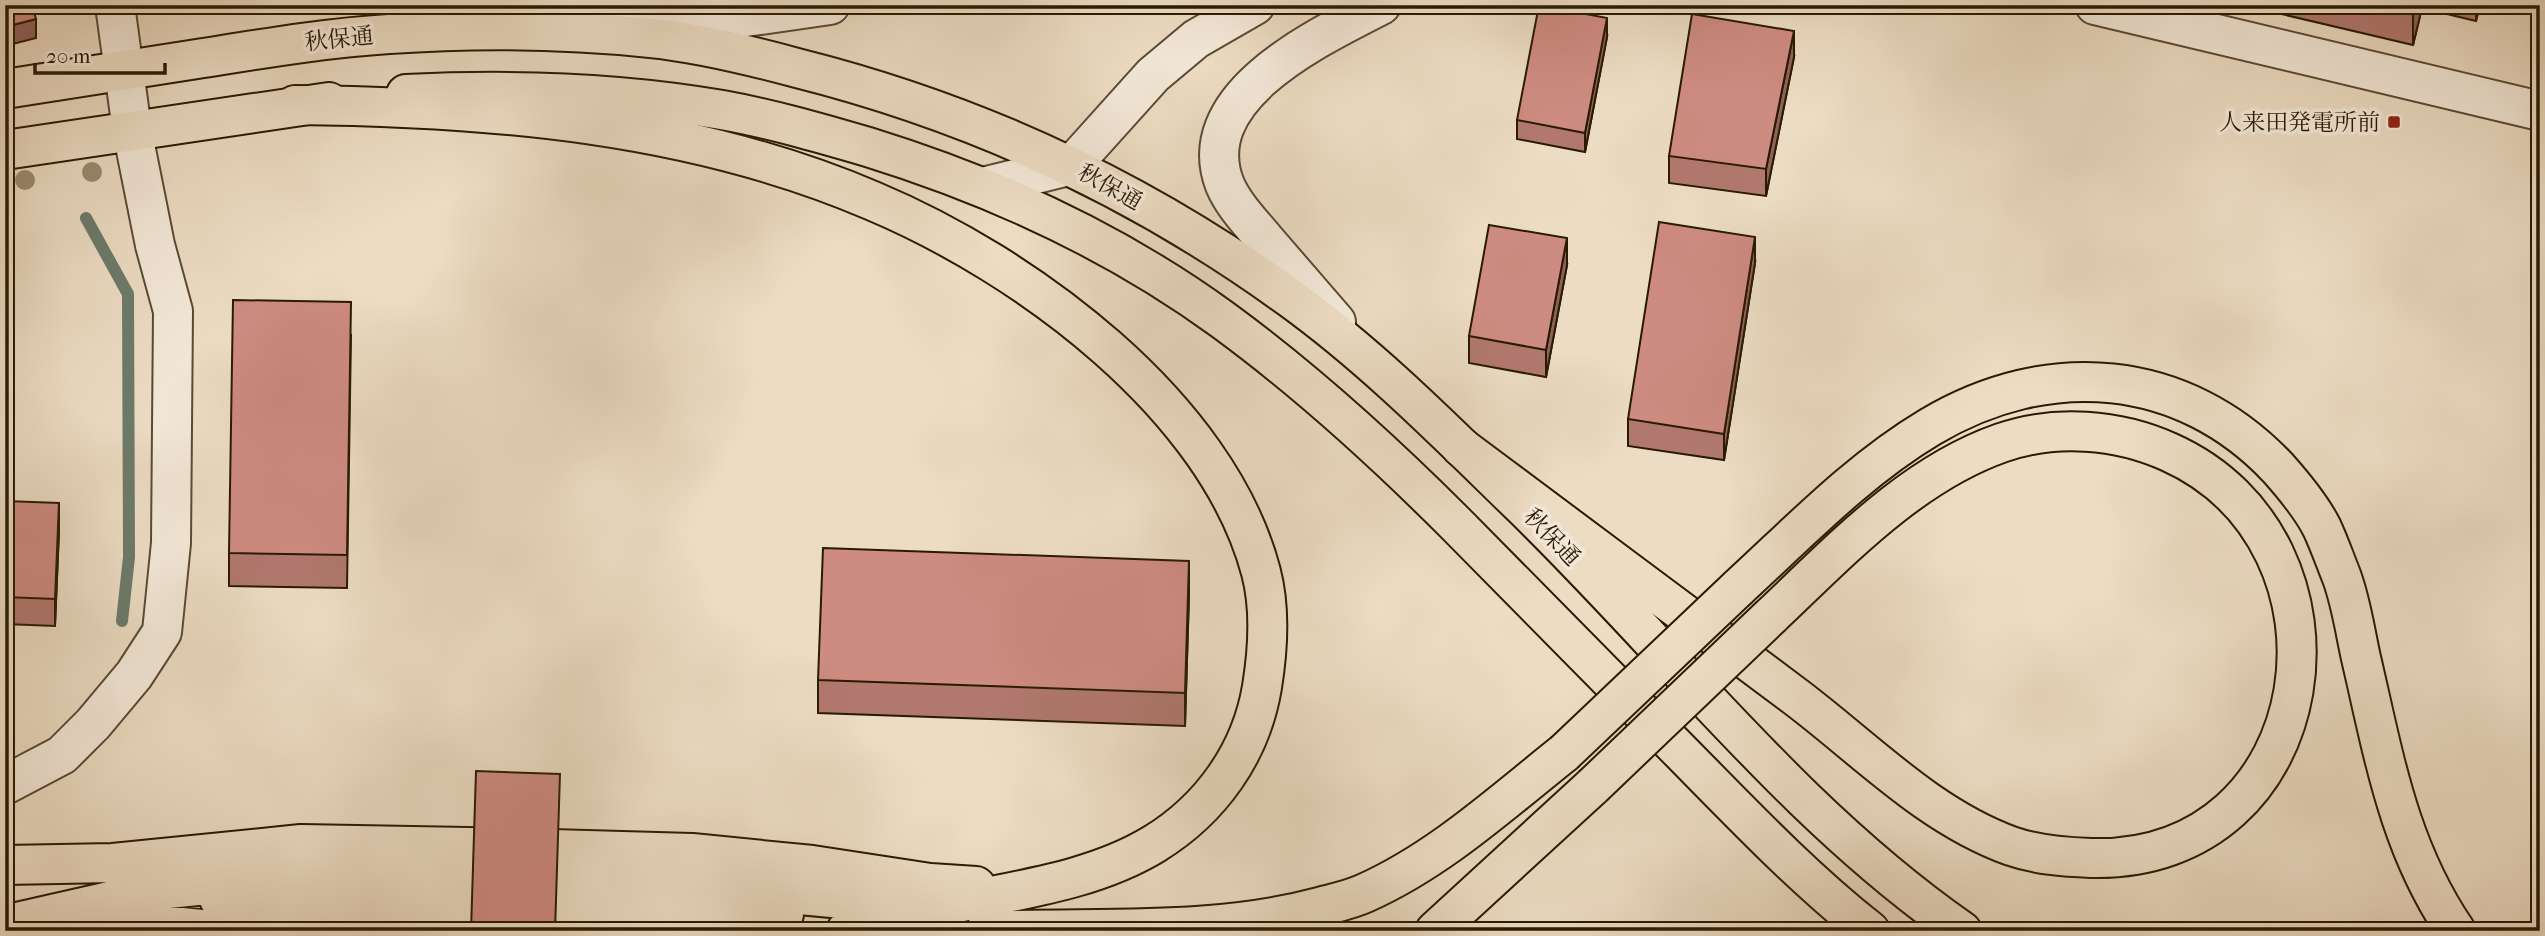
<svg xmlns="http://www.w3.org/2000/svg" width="2545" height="936" viewBox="0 0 2545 936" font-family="'IM FELL French Canon','Noto Serif JP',serif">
	<rect width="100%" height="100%" fill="#ecdcc3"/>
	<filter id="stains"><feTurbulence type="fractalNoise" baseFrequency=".00286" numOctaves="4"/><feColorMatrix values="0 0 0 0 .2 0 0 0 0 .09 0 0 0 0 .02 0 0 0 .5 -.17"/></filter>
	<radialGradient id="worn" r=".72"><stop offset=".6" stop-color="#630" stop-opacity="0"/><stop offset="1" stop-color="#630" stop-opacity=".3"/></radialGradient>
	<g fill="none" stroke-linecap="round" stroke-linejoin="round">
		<path stroke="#6c7b6c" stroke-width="12" d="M 86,218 L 128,294 L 129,557 L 122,621"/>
		<defs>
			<path id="minor" d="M 5,785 L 62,755 L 93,724 L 134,675 L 162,632 L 171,543 L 173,311 L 155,245 L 132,130"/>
			<path id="tertiary" d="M 115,5 L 132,130
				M 2095,5 L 2540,111
				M 618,23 L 746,17 L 830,5
				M 983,187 L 1072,165 L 1153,75 L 1196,39 L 1255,5
				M 1336,322 C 1313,295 1289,268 1266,241 C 1252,224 1234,206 1225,185 C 1190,96 1319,37 1381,5"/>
			<path id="trunk" d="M 5,89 C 69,79 133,69 197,59 C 261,49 325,38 389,34 C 476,28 565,29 651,38 C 700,43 749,55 797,68 C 976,113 1140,189 1290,298 C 1373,358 1446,432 1519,503 C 1666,645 1792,813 1962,931
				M 406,94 C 511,89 618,92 722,110 C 772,119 820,133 868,147 C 994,186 1116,242 1223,320 C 1305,380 1383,451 1455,523 C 1532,600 1608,678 1684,755 C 1744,816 1803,878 1870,931
				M 5,150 L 329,102"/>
			<path id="motorway" d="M 295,105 C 491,107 691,123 873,201 C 1025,265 1217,405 1261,572 C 1271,610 1268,650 1262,687 C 1251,753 1211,809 1154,844 C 1098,878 1030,888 967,901 C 926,910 886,920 846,931
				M 1461,447 C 1572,531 1685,613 1796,697 C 1865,749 1928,816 2011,846 C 2037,855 2064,857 2091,858 C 2326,864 2370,542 2169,452 C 2118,429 2055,424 2001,443 C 1910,475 1840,551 1771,616
				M 1738,588 C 1799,532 1858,470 1930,427 C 2047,357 2183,367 2278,468 C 2294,486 2311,506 2322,528 C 2329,543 2335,560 2341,575 C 2351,601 2355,631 2361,658 C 2384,756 2398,846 2456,931
				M 5,865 L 113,863 L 301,844 L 517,848 L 692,853 L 812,865 L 930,883 L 976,886
				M 158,890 L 299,876 L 692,885 L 906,905
				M 219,899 L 296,910 L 691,918 L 784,914
				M 87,921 L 142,923 L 221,931
				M 17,922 L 158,890 L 182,883
				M 985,931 C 1096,926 1211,936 1319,907 C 1334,903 1350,900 1365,893 C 1439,860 1501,803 1564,753
				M 1435,931 L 1593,786"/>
		</defs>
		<use href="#minor" stroke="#5a4a33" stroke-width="42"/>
		<use href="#tertiary" stroke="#5a4a33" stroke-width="42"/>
		<use href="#trunk" stroke="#291a03" stroke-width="42"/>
		<use href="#motorway" stroke="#291a03" stroke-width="42"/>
		<use href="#minor" stroke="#f3e8d8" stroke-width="38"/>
		<use href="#tertiary" stroke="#f3e8d8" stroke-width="38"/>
		<use href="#trunk" stroke="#ecdcc3" stroke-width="38"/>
		<use href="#motorway" stroke="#ecdcc3" stroke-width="38"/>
		<defs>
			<path id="motorway-bridge" d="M 1564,753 L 1738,588
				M 1593,786 L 1771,616"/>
		</defs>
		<use href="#motorway-bridge" stroke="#291a03" stroke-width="42" stroke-linecap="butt"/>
		<use href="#motorway-bridge" stroke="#ecdcc3" stroke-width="38"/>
	</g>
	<g fill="#9a8c70">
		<circle cx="92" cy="172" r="10"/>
		<circle cx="25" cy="180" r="10"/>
	</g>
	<path fill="#b1786f" stroke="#291a03" stroke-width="2" d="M 2257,5 L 2480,5 L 2476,21 L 2422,8 L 2413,45 L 2260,9 Z
		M 1607,37 L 1585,152 L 1517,139 L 1517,120 Z
		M 1794,57 L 1766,196 L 1669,183 L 1669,156 Z
		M 1755,263 L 1724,460 L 1628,446 L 1628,419 Z
		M 1567,265 L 1546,377 L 1469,363 L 1469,336 Z
		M 351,334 L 347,588 L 229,586 L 229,553 Z
		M 5,501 L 59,530 L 55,626 L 5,624 Z
		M 1189,594 L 1185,726 L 818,713 L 818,680 Z"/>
	<path fill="#90615a" stroke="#291a03" stroke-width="2" d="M 2415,5 L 2422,5 L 2422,8 L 2413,45 L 2413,12 Z
		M 2476,5 L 2480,5 L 2476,21 Z
		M 1607,18 L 1607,37 L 1585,152 L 1585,133 Z
		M 36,19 L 36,38 L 5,46 L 5,27 Z
		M 1794,31 L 1794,57 L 1766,196 L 1766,169 Z
		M 1755,237 L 1755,263 L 1724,460 L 1724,434 Z
		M 1567,238 L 1567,265 L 1546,377 L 1546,350 Z
		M 59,503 L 59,530 L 55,626 L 55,599 Z
		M 1189,561 L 1189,594 L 1185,726 L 1185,693 Z"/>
	<path fill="#ce8b81" stroke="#291a03" stroke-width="2" d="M 5,5 L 32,5 L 36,19 L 5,27 Z
		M 1539,5 L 1607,18 L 1585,133 L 1517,120 Z
		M 2383,5 L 2415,5 L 2413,12 Z
		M 1692,14 L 1794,31 L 1766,169 L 1669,156 Z
		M 1659,222 L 1755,237 L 1724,434 L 1628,419 Z
		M 1489,225 L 1567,238 L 1546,350 L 1469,336 Z
		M 233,300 L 351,302 L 347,555 L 229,553 Z
		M 5,501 L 59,503 L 55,599 L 5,597 Z
		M 823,548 L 1189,561 L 1185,693 L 818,680 Z
		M 476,771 L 560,774 L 555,931 L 471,931 Z"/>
	<rect fill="#8f2418" stroke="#f3e8d8" stroke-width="2.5" x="2387" y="115" width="14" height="14" rx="3.5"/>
	<g text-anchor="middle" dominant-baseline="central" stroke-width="7" stroke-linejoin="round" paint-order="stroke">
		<g font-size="23" fill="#291a03" stroke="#f3e8d8">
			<text transform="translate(339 39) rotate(-6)">秋保通</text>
			<text transform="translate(1110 187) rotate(29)">秋保通</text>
			<text transform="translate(1552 537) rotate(46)">秋保通</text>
		</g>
		<g font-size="23" fill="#291a03" stroke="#f3e8d8" text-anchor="end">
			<text x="2380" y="122">人来田発電所前</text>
		</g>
	</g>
	<rect width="2545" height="936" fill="none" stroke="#ecdcc3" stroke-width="28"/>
	<rect x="7" y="7" width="2531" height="922" fill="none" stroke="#291a03" stroke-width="3.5"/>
	<rect x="14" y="14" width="2517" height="908" fill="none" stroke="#291a03" stroke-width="2"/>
	<path d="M35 63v10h130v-10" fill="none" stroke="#291a03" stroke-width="3.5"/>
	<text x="46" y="63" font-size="21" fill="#291a03" stroke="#f3e8d8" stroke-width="5" paint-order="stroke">20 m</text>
	<rect width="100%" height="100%" filter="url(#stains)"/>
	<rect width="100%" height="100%" fill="url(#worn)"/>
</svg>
